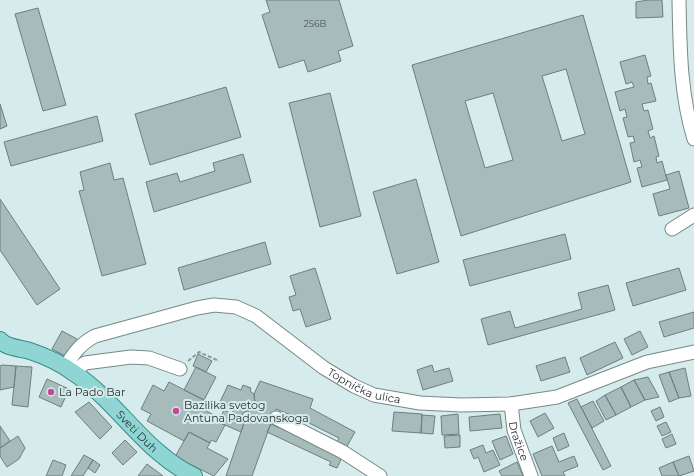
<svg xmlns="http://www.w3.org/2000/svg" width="694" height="476" viewBox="0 0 694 476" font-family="Montserrat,sans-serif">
	<rect width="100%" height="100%" fill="#d6ebeb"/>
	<path fill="#a7bbbb" stroke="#6d7f7f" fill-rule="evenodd" d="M 266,0 L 339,0 L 353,46 L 338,51 L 341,61 L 308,72 L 304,60 L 279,68 L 262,15 L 270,12 Z
		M 648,0 L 662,0 L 663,17 L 636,18 L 636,2 Z
		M 38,8 L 66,105 L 43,111 L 15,14 Z
		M 583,15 L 631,182 L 461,236 L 412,65 ZM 566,69 L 585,134 L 562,141 L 542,76 ZM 493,93 L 513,160 L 485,168 L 465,101 Z
		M 645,55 L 651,76 L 647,77 L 648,84 L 651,83 L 656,101 L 642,104 L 644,111 L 648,110 L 653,129 L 648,131 L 650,138 L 654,136 L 659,156 L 656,157 L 657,163 L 662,161 L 667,180 L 642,187 L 637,168 L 642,167 L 640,160 L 634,162 L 630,143 L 635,142 L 633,136 L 628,137 L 623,118 L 627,117 L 625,109 L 620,111 L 615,92 L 634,87 L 632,82 L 626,84 L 620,62 Z
		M 226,87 L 241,137 L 150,165 L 135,114 Z
		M 330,93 L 361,216 L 320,227 L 289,103 Z
		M 0,104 L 7,126 L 0,129 Z
		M 97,116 L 103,141 L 11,166 L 4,142 Z
		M 243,154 L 251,182 L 154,212 L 146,182 L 177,173 L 180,182 L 215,171 L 213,163 Z
		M 110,163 L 114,180 L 123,178 L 146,264 L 102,276 L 79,191 L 84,190 L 80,172 Z
		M 679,171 L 689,208 L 659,216 L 653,194 L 670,189 L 666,175 Z
		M 416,179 L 439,262 L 397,274 L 373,192 Z
		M 0,199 L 60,289 L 37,305 L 0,250 Z
		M 565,234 L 571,259 L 470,286 L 463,260 Z
		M 265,242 L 271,264 L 184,290 L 178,268 Z
		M 315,268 L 331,319 L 306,327 L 300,309 L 293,311 L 289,297 L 296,295 L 290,276 Z
		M 679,268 L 686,290 L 633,306 L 626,283 Z
		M 608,285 L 615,310 L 488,345 L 481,319 L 510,311 L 515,328 L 582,309 L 578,293 Z
		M 694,312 L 694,328 L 664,337 L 659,322 Z
		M 62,331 L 77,339 L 67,357 L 52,349 Z
		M 640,331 L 648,347 L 632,355 L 624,339 Z
		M 615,342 L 623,358 L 587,375 L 580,358 Z
		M 198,354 L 212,361 L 206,372 L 193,366 Z
		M 565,357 L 570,372 L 541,381 L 536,366 Z
		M 2,365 L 16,366 L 14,387 L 0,390 L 0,366 Z
		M 432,365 L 434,372 L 449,368 L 453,381 L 423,390 L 417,370 Z
		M 16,366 L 32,367 L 28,407 L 12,405 Z
		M 196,367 L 216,377 L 204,400 L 184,390 Z
		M 685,368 L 691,396 L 679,398 L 669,372 Z
		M 669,372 L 679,398 L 669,402 L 659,375 Z
		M 648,377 L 659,397 L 645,400 L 634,380 Z
		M 47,379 L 69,389 L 61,407 L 39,397 Z
		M 634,380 L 645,400 L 631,407 L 621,387 Z
		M 260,381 L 313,399 L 310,408 L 355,432 L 346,448 L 336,444 L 339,438 L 301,419 L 276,409 L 252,476 L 226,476 L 245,420 L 248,412 L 255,403 L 254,394 Z
		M 169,382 L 204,400 L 200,408 L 220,418 L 218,422 L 225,425 L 216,442 L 211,440 L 210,443 L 189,432 L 184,441 L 147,421 L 151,414 L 141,409 L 153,385 L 164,391 Z
		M 228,385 L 241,390 L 243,385 L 251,388 L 250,391 L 254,394 L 255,403 L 252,409 L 243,413 L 241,418 L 232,414 L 234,408 L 220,402 Z
		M 621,387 L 631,407 L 616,415 L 605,395 Z
		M 605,395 L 616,415 L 606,420 L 596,401 Z
		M 577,399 L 611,466 L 603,470 L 568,403 Z
		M 593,401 L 604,421 L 592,428 L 581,407 Z
		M 89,402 L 112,427 L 100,439 L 75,412 Z
		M 660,407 L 664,417 L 656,421 L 651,411 Z
		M 224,410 L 245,420 L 241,432 L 218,422 Z
		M 394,412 L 422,414 L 421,433 L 392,431 Z
		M 545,413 L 554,428 L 538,437 L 530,421 Z
		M 458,414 L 459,434 L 442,435 L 441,416 Z
		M 500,414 L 502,428 L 470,431 L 469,417 Z
		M 422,415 L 435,416 L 433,434 L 421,433 Z
		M 666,422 L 671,432 L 662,436 L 657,426 Z
		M 271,424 L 279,428 L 280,426 L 343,455 L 337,468 L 329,465 L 331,462 L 267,432 Z
		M 0,426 L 10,441 L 0,448 Z
		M 189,432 L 210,443 L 207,448 L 228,459 L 214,476 L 175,457 Z
		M 564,433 L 569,446 L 558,451 L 553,438 Z
		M 672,434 L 676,444 L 666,448 L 662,439 Z
		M 460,435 L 460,447 L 445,448 L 444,436 Z
		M 18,436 L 25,448 L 19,459 L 7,467 L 0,456 L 0,448 Z
		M 506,436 L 513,454 L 500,460 L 492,441 Z
		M 125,440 L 137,452 L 123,465 L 112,453 Z
		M 483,445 L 486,453 L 493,450 L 500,465 L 484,472 L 478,457 L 474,459 L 470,450 Z
		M 552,446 L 559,462 L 574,456 L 578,466 L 563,472 L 565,476 L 542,476 L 533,454 Z
		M 84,455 L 93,460 L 83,476 L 71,476 Z
		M 689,456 L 694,471 L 679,476 L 673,462 Z
		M 53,460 L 66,465 L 62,476 L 46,476 Z
		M 93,460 L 100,465 L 95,473 L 88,468 Z
		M 517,462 L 523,476 L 502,476 L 499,471 Z
		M 673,462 L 679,476 L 662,476 L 659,468 Z
		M 147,464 L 163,476 L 138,476 Z"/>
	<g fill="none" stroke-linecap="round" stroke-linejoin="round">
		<defs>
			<g id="minor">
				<path d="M 679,0 C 680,48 680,93 694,139"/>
				<path d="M 672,229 L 694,215"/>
				<path id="s1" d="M 65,367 C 74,353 80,344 95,336 L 197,308 L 214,305 L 236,307 L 256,316 L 324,368 L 354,386 L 374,395 L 420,403 L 461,405 L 511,404 L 557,397 L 647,362 L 694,352"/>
				<path d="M 73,372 L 85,363 L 131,357 L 149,358 L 180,369"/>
				<path id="s2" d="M 511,404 L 514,430 L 531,476"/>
				<path d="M 276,418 L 343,452 L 380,476"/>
			</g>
			<g id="major">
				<path id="s3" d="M 0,340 C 6,348 21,348 30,351 C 45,356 62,364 74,373 C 118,402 145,453 194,476"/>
			</g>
		</defs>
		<use href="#minor" stroke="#768989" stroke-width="15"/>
		<use href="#major" stroke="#3a8a89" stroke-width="18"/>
		<path stroke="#8b9a9a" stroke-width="2" stroke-dasharray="4 2" stroke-linecap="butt" d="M 188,361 L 199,352 L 219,361"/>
		<use href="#minor" stroke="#fff" stroke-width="13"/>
		<use href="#major" stroke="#8ed5d4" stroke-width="16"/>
	</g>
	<g fill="#c64998" stroke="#d6ebeb" stroke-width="1.5">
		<circle cx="51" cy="392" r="4"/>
		<circle cx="176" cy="411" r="4"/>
	</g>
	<g text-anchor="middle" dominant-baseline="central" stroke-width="4" stroke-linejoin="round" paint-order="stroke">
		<g font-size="9" fill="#495454">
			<text x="315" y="23">256B</text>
		</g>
		<g font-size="11" fill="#2a3232" stroke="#d6ebeb">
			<text stroke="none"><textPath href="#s1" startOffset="341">Topnička ulica</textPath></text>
			<text stroke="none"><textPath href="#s3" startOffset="168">Sveti Duh</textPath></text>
			<text stroke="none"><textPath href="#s2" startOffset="38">Dražice</textPath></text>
		</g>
		<g font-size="11" fill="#2a3232" stroke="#d6ebeb" text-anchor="start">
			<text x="59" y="392">La Pado Bar</text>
			<text x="184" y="405">Bazilika svetog<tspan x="184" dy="13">Antuna Padovanskoga</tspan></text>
		</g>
	</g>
</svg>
